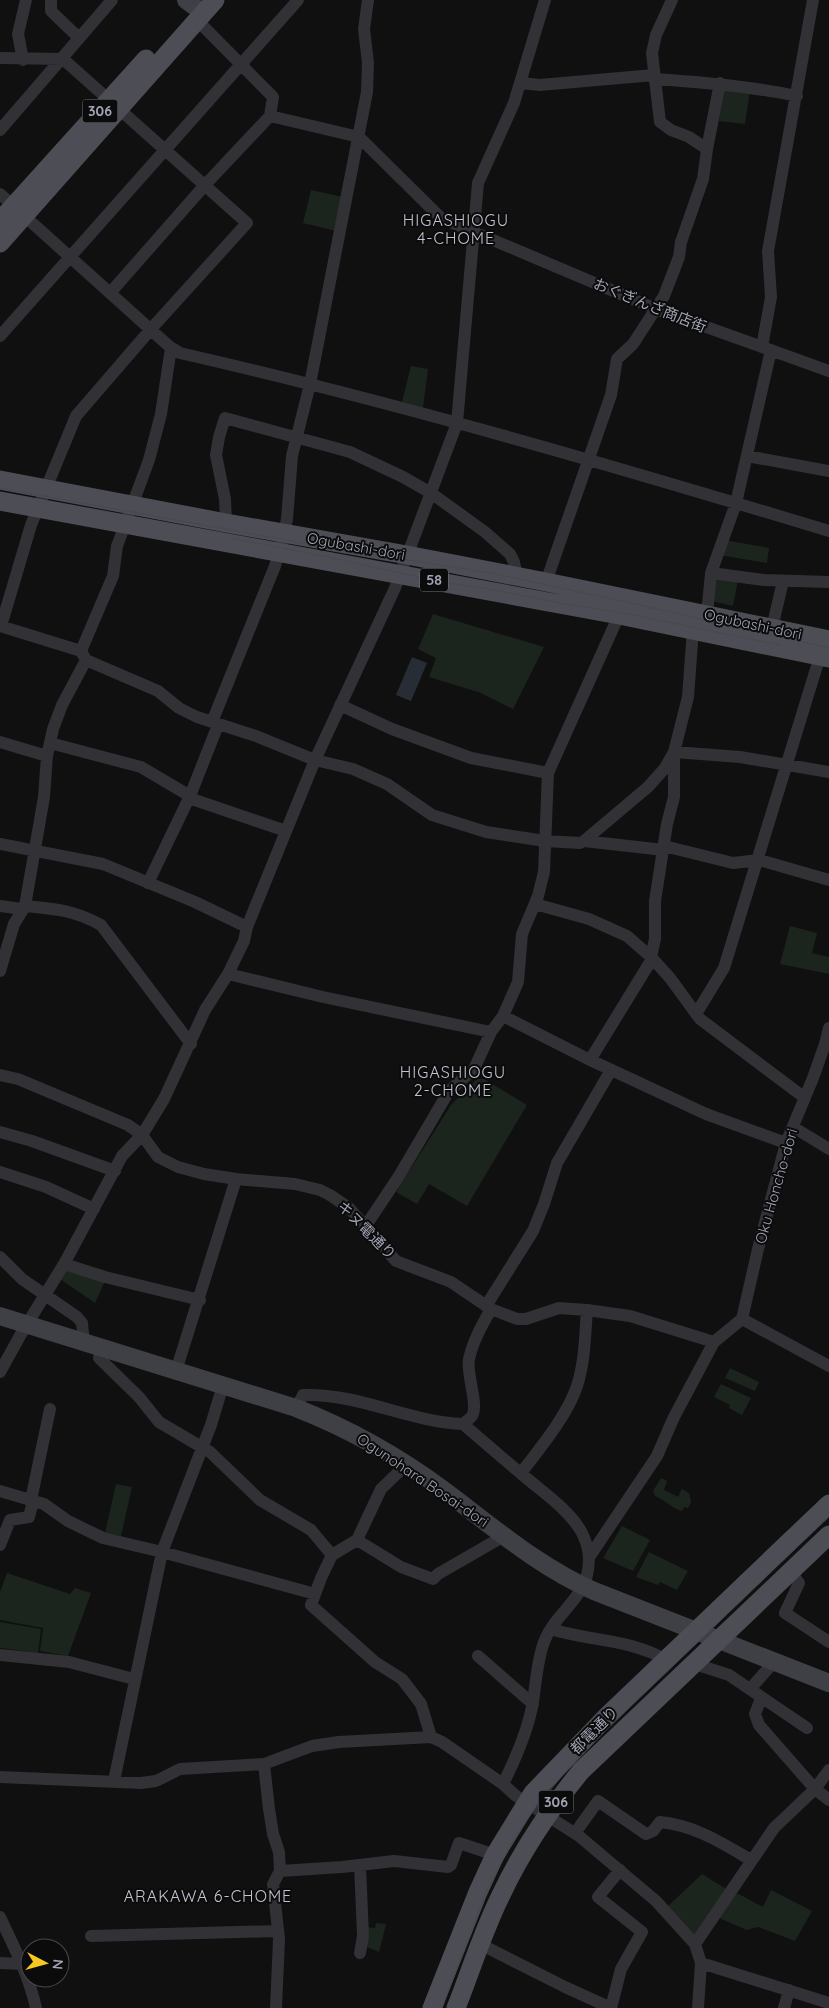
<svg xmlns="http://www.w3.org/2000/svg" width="829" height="2008" viewBox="0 0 829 2008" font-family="Quicksand,'Noto Sans JP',sans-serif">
	<rect width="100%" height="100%" fill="#101011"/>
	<path fill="#1c241e" d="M 725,87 L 750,89 L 745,124 L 719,121 Z
		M 311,190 L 343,197 L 336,231 L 303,223 Z
		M 411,366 L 428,369 L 423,408 L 402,402 Z
		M 724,540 L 769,548 L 767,563 L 719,555 Z
		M 717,576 L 738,580 L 733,606 L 712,601 Z
		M 433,614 L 544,647 L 513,709 L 481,693 L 429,677 L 436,658 L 418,649 Z
		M 790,926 L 817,933 L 812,953 L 829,957 L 829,974 L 780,964 Z
		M 477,1079 L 484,1079 L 527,1105 L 467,1206 L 429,1184 L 417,1204 L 396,1192 L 451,1105 Z
		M 67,1269 L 105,1281 L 95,1303 L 60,1279 Z
		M 730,1368 L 759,1382 L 755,1391 L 725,1378 Z
		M 721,1384 L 751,1398 L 742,1415 L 729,1408 L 730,1405 L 714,1397 Z
		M 661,1478 L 667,1481 L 664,1490 L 678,1497 L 682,1489 L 689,1493 L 691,1502 L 688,1508 L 684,1507 L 682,1511 C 673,1509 665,1500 655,1496 L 653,1491 Z
		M 116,1484 L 132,1487 L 121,1536 L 105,1533 Z
		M 622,1526 L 650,1540 L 633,1571 L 603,1558 Z
		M 649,1552 L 688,1571 L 677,1590 L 660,1582 L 658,1585 L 636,1577 Z
		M 7,1573 L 70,1594 L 75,1588 L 91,1593 L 68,1656 L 40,1651 L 43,1628 L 0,1620 L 0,1592 Z
		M 0,1622 L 41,1629 L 38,1653 L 0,1648 Z
		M 702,1874 L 726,1889 L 694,1935 L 668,1906 Z
		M 771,1890 L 812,1911 L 795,1941 L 758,1927 L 747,1930 L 719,1918 L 735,1892 L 763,1907 Z
		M 376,1923 L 386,1924 L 379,1952 L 367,1947 L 366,1927 L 375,1928 Z"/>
	<path fill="#262d35" d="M 412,657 L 427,663 L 411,701 L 396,695 Z"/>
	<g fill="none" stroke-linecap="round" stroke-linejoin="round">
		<path stroke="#313136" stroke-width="12" d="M 51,0 L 51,11 L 79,38
			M 0,58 L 63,59 L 247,223 L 151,329 L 76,416 L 31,525 L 1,626
			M 23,60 L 18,34 L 26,0
			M 654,79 C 703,82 749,86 797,96
			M 521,83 L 540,85 L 654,75
			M 270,116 L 359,137 L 441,218 L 656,309 L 829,371
			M 0,130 L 112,0
			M 707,149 L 720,83
			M 0,194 L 170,347 L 180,353 C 399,403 614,466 829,531
			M 110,293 L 205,185 L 270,116 L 273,97 L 197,20
			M 0,336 L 298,0
			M 762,347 L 771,297 L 768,251 L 813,0
			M 747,456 L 829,471
			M 226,523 L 225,499 L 216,455 L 219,437 L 225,418 L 350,452 L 403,477 L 431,493 L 485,532 L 510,554 L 514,562 L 517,576
			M 711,573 L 764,580 L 829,582
			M 546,582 L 611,395 L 617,359 L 633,344 L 664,296 L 679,257 L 681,242 L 703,179 L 707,149 L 689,137 L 671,130 L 660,122 L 652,53 L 656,35 L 672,0
			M 0,626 L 81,651 L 86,660 L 158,691 L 179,708 L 197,717 L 256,736 L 315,760 L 353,769 L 387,784 L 432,815 L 486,832 L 545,841 L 580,843 L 584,841 L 664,850
			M 772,628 L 783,581
			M 81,651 L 113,576 L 117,546 L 149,460 L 161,414 L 171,348
			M 340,705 L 392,729 L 471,758 L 548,773
			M 212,722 L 275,566 L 284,534 L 287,519 L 292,456 L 310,384 L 367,92 L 368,63 L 364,29 L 368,0
			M 0,742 L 47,756
			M 50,743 L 141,767 L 190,796
			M 674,752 L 740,757 L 829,772
			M 189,798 L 286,831
			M 584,841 L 648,787 L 665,768 L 674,752 L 688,697 L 693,629 L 704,614 L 708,604 L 711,573 L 736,503 L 771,350
			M 0,844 L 103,864 L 195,902 L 247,927
			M 664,846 L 733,863 L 759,860 L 829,880
			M 148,883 L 190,796 L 218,725
			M 535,904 L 589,919 L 627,936 L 651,957 L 670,978 L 700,1019 L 805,1098
			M 0,906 L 22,909
			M 25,906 C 55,909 74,910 101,925 L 191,1044
			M 651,957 L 655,939 L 655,901 L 667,824 L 674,797 L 674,752
			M 0,971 L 14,924 L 25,906 L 44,797 L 47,756 L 53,729 L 62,705 L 86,660
			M 228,974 L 323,997 L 491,1032
			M 696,1014 L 724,968 L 820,656
			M 503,1016 L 588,1059 L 706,1114 L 786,1143
			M 590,1060 L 652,959
			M 0,1075 L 18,1079 L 128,1125 L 142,1135 L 158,1157 L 178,1167 L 204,1174 L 236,1179 L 295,1184 L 320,1190 L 330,1195 L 349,1208 L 396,1261 L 451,1282 L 491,1309 L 517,1319 L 526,1319 L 559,1308 L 587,1310 L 630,1316 L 714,1342
			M 793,1127 L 829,1149
			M 0,1132 L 32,1141 L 115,1171
			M 0,1172 L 46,1187 L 94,1209
			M 365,1227 L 399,1176 L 449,1091 L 474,1069 L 491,1032 L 503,1016 L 518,982 L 522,934 L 538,896 L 544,872 L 548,773 L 619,615
			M 0,1257 L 22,1279 L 77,1317 L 82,1323 L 84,1343
			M 64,1264 L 105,1277 L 200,1300
			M 486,1306 L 533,1231 L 544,1204 L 557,1163 L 611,1070
			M 742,1319 L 758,1249 L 786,1143 L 813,1078 L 825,1044 L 829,1028
			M 742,1319 L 829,1366
			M 101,1348 L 99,1358 L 139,1397 L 159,1422 L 210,1452 L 260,1500 L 311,1530 L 332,1555
			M 176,1371 L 236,1179
			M 0,1372 L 21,1334 L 64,1264 L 122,1156 L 142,1135 L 164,1099 L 205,1010 L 228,974 L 244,941 L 247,927 L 315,760 L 395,588 L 457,423 L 478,183 L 514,103 L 545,0
			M 296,1408 L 303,1395 C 358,1393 410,1422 463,1424 C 465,1422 470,1419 472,1416 C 479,1405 466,1374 469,1359 C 473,1341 482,1325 491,1309
			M 463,1424 C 485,1443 507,1462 530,1481 C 548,1496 569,1511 581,1531 C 589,1546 591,1559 587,1575 C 580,1601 553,1617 544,1642 C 537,1661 536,1682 533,1702 C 528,1731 516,1758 503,1784
			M 407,1464 L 381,1489 L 357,1540 L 332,1555 L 321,1578 L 311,1605 L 375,1662 L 402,1679 L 421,1704 L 431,1737
			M 521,1473 C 540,1448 567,1416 577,1386 C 585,1362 585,1334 587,1310
			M 0,1491 L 44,1504 L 68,1521 L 103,1538 L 162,1552 L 315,1594
			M 31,1500 L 50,1409
			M 357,1540 L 401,1567 L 433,1579 L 438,1574 L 504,1536
			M 0,1545 L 10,1520 L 29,1517 L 33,1501
			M 590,1556 L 657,1456 L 674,1417 L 714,1342 L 742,1319
			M 791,1572 L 799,1583 L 785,1613 L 829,1642
			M 551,1629 C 588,1641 631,1639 666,1660
			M 0,1655 L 69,1662 L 134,1679
			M 478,1656 L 533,1704
			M 695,1664 L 729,1675 L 807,1728
			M 751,1688 L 774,1662
			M 761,1698 L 755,1714 L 759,1725 L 815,1789 L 829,1800
			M 264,1764 L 269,1809 L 273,1834 L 279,1852 L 280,1871 L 273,1884 L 279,1939 L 276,2008
			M 0,1777 L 141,1783 L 156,1781 L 180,1769 L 264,1764 L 312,1746 L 339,1742 L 431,1737 L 442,1742 L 503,1784 L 516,1796 L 579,1836 L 656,1901 L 695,1944 L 701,1963 L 698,2008
			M 114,1781 L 162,1552 L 211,1425 L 223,1385
			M 575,1833 L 598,1801 L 646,1834 L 653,1831 L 660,1822 C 694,1825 722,1843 751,1860
			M 360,1865 L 363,1936 L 360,1953
			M 280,1871 L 342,1867 L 394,1861 L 448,1867 L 451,1865 L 459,1843 L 495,1855
			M 0,1917 C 14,1947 29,1976 36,2008
			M 91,1936 L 278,1931
			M 480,1944 L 565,1987 L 611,2008
			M 695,1944 L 774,1828 L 815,1789 L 829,1770
			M 0,1963 L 22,1964
			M 701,1963 L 829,2003
			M 611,2008 L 621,1969 L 642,1932 L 598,1897 L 620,1870
			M 784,2008 L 789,1990"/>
		<path stroke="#3f4046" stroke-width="18" d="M 186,0 L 194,6
			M 0,1316 L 296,1408 C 350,1429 399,1457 445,1491 C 493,1527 539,1567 594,1591 L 829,1683"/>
		<path stroke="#4d4d55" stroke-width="19" d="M 0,221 L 146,59
			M 0,243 L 215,0
			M 0,480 L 226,523 L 407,555 L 546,582 L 829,640
			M 0,501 L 619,615 L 829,658
			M 432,2008 L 478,1892 L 495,1855 L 533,1793 L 607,1716 L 829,1504
			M 456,2008 C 471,1970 483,1931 501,1895 C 522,1850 550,1809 581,1771 L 829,1535"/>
		<path stroke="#48494f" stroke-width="1" d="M 0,488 L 324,547 L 491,573 L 626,602 L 829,648
			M 231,538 L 323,556 L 441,582 L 489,589 L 565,604 L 623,613 L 780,645
			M 442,2008 L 486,1892 L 514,1839 L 535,1808 L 577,1758 L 829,1516"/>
	</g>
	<g text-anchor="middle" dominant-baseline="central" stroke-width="4" stroke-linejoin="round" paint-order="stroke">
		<g fill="#0b0b0c" stroke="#737681" stroke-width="1">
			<rect x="82.5" y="99.5" width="35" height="23" rx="4"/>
			<rect x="420" y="568.5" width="28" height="23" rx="4"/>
			<rect x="538.5" y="1790.5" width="35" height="23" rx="4"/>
		</g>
		<g font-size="14" font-weight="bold" fill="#a0a4b3">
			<text x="100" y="111">306</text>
			<text x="434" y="580">58</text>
			<text x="556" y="1802">306</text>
		</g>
		<g font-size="15" fill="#a0a4b3" stroke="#0b0b0c">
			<text transform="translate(650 305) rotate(22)">おぐぎんざ商店街</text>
			<text transform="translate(356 546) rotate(10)">Ogubashi-dori</text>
			<text transform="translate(753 624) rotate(12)">Ogubashi-dori</text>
			<text transform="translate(776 1186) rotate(-74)">Oku Honcho-dori</text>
			<text transform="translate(367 1230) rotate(45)">キヌ電通り</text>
			<text transform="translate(423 1480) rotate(34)">Ogunohara Bosai-dori</text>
			<text transform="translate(594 1730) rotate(-45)">都電通り</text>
		</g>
		<g font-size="16" letter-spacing="1" fill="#c1c3cf" stroke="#0b0b0c">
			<text x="456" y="220">HIGASHIOGU<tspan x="456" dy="18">4-CHOME</tspan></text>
			<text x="453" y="1072">HIGASHIOGU<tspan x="453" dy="18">2-CHOME</tspan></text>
			<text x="208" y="1896">ARAKAWA 6-CHOME</text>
		</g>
	</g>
	<g transform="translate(45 1963) rotate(96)"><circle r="24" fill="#0b0b0c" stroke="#47484f"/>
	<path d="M0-4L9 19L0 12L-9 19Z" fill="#f7c822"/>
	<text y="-8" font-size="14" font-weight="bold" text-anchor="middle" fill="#a0a4b3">N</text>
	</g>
</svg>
